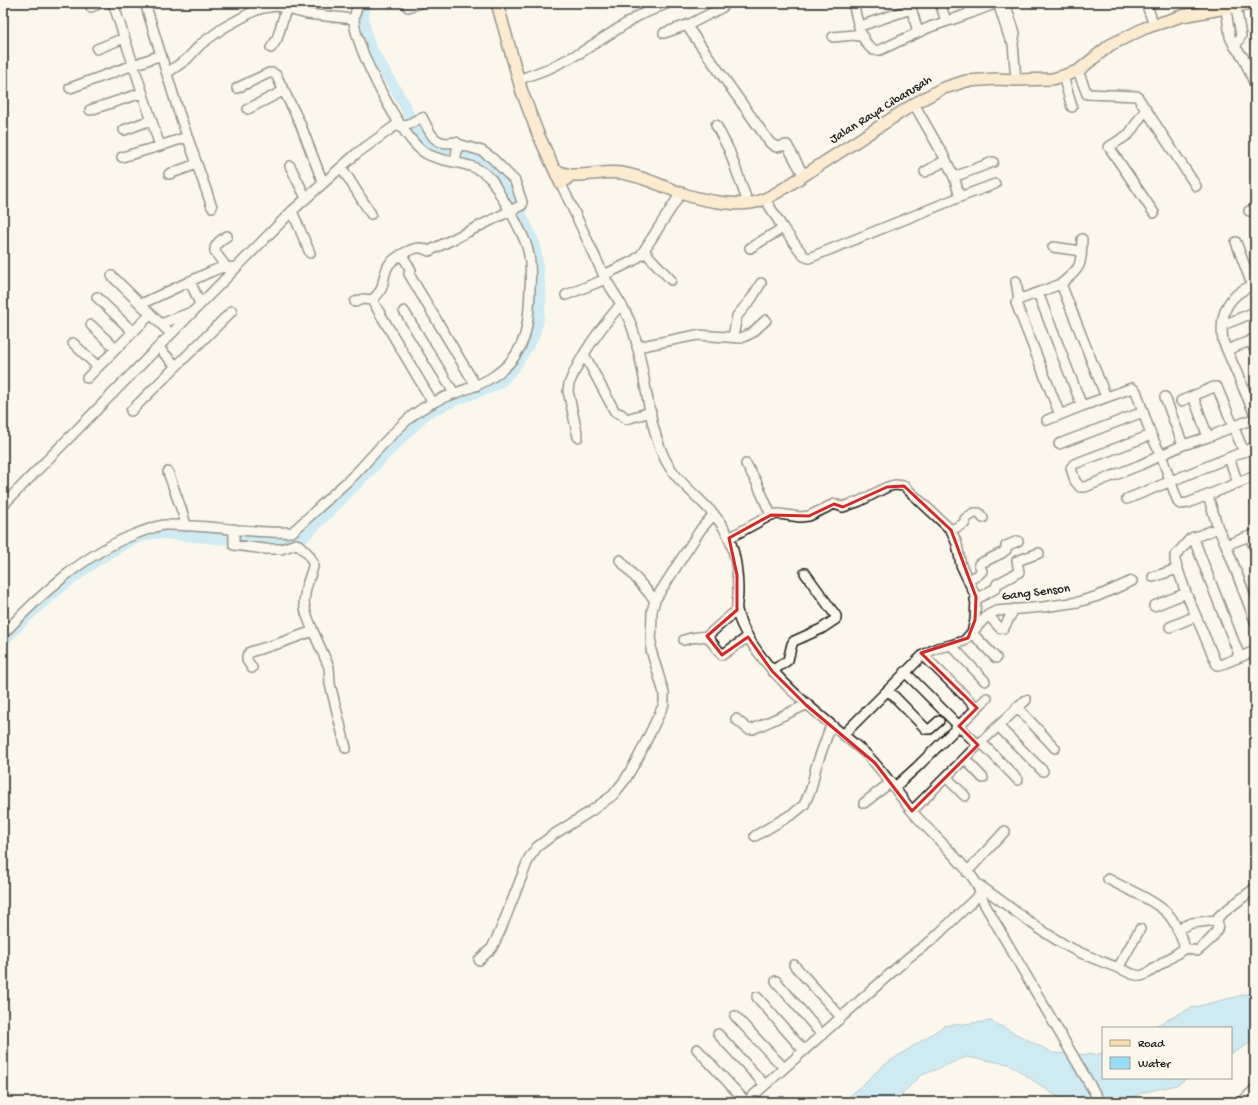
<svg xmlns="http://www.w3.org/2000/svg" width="1258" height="1105" viewBox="0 0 1258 1105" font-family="'Gochi Hand',sans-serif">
	<rect width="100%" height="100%" fill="#fbf7ec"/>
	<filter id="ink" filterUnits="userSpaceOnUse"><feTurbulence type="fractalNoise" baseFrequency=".025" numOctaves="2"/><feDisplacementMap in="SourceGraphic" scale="8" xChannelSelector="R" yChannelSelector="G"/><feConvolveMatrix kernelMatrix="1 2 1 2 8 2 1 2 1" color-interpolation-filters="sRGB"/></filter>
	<g filter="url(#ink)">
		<path fill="#98dbfa" stroke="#668fa1" d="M 1255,992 L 1255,1040 L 1231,1054 L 1231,1028 L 1151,1028 L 1191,1008 Z
			M 991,1021 L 1053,1053 L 1097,1055 L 1103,1052 L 1103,1078 L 1188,1078 L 1176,1085 L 1141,1093 L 1122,1102 L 1065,1102 L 1009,1064 L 966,1057 L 920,1076 L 894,1102 L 843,1102 L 884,1065 L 944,1026 Z"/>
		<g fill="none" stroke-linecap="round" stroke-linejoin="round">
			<path stroke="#98dbfa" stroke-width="11" d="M 3,641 L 29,615 L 60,588 L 96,561 L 124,544 L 140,537 L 156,533 L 256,542 L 293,542 L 299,540 L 305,536 L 427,413 L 459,399 L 494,386 L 502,381 L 515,367 L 534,336 L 538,322 L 541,297 L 536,251 L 535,244 C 519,211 505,167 467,154 C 454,150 433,153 423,142 C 415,132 411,118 405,106 C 395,87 382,68 371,48 C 364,33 363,20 365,3"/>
			<defs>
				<path id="minor" d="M 113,3 L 160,146
					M 145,3 L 178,110 L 212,207
					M 724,3 L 724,6 L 721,8 L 690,24 L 688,25 L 689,29 L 770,143 L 776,147 L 787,145 L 804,176
					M 853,3 C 857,18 860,41 873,50 L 880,50 L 930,27 L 971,13 L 997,3
					M 940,3 L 946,21
					M 968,3 L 971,13
					M 998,3 L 1009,37 L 1013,43
					M 1005,3 L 1015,33 L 1013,43 L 1016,80
					M 1146,3 L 1154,25
					M 910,4 L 918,32
					M 91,7 L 101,3
					M 408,7 L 421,3
					M 1226,9 L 1230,37 L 1235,47 L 1243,57 L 1255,85
					M 860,26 L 911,9
					M 664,33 L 690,24
					M 833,37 L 854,35 L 864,37
					M 1235,47 L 1241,36 L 1236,7
					M 271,48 L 277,39 L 286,9
					M 97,49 L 124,38
					M 1078,71 L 1087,94 L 1137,96 L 1196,186
					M 167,73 L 187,59 L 201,44 L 223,28 L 254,11 L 263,8 L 276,6 L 307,14 L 354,19
					M 1063,76 L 1072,107
					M 518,80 L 550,68 L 580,53 L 638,16 L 668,3
					M 70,88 L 161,55
					M 237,88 L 269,73 L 273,73 L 276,75 L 300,123 L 323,183
					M 248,109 L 283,91
					M 1146,109 L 1129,134 L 1109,147 L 1154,213
					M 90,110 L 142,93
					M 716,125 L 729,150 L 748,203
					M 402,128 L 422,117 C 431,135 434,146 456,142 L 458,144 L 455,162
					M 124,130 L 151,120
					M 122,157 L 160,146 L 187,137
					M 290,166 L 306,198
					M 342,168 L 371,214
					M 925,172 L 946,160
					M 169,174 L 197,164
					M 954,177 L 993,162
					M 561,184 C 576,215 590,246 605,278 C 614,294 626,309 632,327 C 646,368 646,419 664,457 C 678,488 715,505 729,538 C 736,555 738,575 738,593 C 738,599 736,605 737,610 C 739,623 747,635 753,645 C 783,690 826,719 865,753 C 883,770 896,791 911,810 C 931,834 957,855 975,881 C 979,888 982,897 985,905 L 1100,1102
					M 960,197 L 995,184
					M 765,199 L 783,228 L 804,256 L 809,258 L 960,197 L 954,177 L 946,160 L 914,104
					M 292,211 L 310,253
					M 1249,211 L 1255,209
					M 1082,239 C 1081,267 1082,266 1061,284 L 1106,397
					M 1236,242 L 1252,285
					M 1053,247 L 1081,251
					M 750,248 L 783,228
					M 644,251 L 671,280
					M 402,255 L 411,270 L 409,272 L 409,274 L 476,386
					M 227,268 L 215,252 C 214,244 221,240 227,236
					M 604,275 L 633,261 L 641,255 L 681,193
					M 112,276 L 171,334
					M 190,281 L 200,304
					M 1016,281 L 1019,300
					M 1255,284 C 1228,295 1219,312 1223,341 L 1255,415
					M 1038,293 L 1082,406
					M 566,295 L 606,279
					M 97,297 L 133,332
					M 372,300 L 433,403
					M 355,302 L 363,299 L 372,300 C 388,286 380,281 388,266 C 392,259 412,247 420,248 C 423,248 426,250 429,251 L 522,205 L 522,202 L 515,181 L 492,158 L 482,151 L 458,144
					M 141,304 L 210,272 L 220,268 L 236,267
					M 404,311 L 454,393
					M 161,324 L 189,313
					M 91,325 L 116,349
					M 1223,325 L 1255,312
					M 733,337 L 737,316 L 752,298 L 761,283
					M 1251,340 L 1255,351
					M 73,343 L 98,367 L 151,314
					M 158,347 L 176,366
					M 637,347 L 697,335 L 741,338 L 752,333 L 766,320
					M 1227,350 L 1255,339
					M 584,354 L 615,412 L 621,414 L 626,419 L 651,412
					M 87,378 L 98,367
					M 1193,396 L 1208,437
					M 1165,397 L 1183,445
					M 1181,401 L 1214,387 L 1217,387 L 1244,452
					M 131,411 L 232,311
					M 1060,415 L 1016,303 L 1018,300 L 1061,284
					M 1047,420 L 1082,406 L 1132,388 L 1136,391 L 1151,435 L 1161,455 L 1178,502 L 1180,504 L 1188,503 L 1255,476
					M 1151,435 L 1074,464 L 1071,468 L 1075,481 L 1080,487 L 1085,487 L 1140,465 L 1183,445 L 1208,437 L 1255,418
					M 578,437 L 568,391 L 569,384 C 581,354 600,329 621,304
					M 1059,444 L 1143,412
					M 1229,458 L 1238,483
					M 746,464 L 756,481 L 771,515
					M 168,472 L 183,514 L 186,526
					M 1208,496 L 1218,528 L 1226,545 L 1255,621
					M 1127,499 L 1255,447
					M 3,505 L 292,211 L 356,154 L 399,123
					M 1218,528 L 1190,539 L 1175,556 L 1175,561 L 1186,593 L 1217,665 L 1220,665 L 1255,651
					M 234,529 L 234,545 L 265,549 L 281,549 L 296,544 L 299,545 L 309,555 L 313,563 L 313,567 L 306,588 L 304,602 L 306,613 L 313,631 L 329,667 L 330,684 L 346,748
					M 951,530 L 965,523 L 965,519 L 974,513 L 979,513 L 983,518
					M 1250,536 L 1255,549
					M 1193,537 L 1240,657
					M 729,538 L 771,515 L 779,514 L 800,517 L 809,516 L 834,504 L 843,507 L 860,501 L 887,487 L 895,485 L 904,486 L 951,530 L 957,544 L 961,565 L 976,597 L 975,620 L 972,633 L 996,658
					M 1226,545 L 1255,534
					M 620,560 L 655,600
					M 1153,577 L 1177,569
					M 969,580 L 978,575 L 982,571 L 979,564 L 1002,553 L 1006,550 L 1006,546 L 1018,541
					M 975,600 L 996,588 L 997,584 L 1019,572 L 1017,561 L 1039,553
					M 1154,606 L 1186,593
					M 988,615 L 1000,628 L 1004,628 L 1014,609
					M 1170,627 L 1196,616
					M 3,634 C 41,594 85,553 138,533 C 147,530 156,526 164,525 C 207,524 249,534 292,532 C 304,522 315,511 327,500 C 338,489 350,480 360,469 C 377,450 394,431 413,415 C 426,405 441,398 456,393 C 469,388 483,384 494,376 C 527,354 529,325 530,288 C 531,274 531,260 527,247 C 520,224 503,201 492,180 C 471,158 448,166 425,153 C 401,138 356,49 354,21 C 354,15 357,9 358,3
					M 707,636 L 722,655 L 748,637
					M 684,640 L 691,638 L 707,636 L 737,610
					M 951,645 L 985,681
					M 923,655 L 977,708
					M 252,668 L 247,660 L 247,656 L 250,652 L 280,643 L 313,631
					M 772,671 L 788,660 L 792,644 L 794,641 L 821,629 L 836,619 L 836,616 L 805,573
					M 905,672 L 978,745
					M 888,690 L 926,729 L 930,729 L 939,721
					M 1017,707 L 1055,748
					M 736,719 L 748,729 L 753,729 L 806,705
					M 998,726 L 1043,771
					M 843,735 L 923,655 L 937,648 L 951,645 L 964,641 L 988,615 L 996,611 L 1043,607 L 1078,602 L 1098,596 L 1132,581
					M 981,742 L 1018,780
					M 965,759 L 983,778
					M 946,777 L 965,796
					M 895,787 L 917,767 L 987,698
					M 864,803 L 891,782
					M 912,811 L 978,745 L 1026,700
					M 755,836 L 794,813 L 804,805 L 811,789 L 816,767 L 831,725
					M 967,872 L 1005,831
					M 1108,879 C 1126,889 1155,900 1169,915 C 1177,924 1181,937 1185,948
					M 976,883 C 1006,903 1034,928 1067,946 C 1088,958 1111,964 1132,974 L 1141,976 L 1148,973 L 1185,948 L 1197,951 C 1205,944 1222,933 1217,920 L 1219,916 L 1255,888
					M 1177,929 L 1192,923 L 1217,920
					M 479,960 L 492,948 L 501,929 L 529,858 L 537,847 L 553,835 L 591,811 L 613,795 L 625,780 L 639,756 L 664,704 L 664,693 L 651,650 L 652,611 L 655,600 L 678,564 L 701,529 L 714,514
					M 794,965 L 841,1017
					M 1118,968 L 1140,929
					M 776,981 L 822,1035
					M 757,997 L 804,1051
					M 735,1016 L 784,1068
					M 718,1034 L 765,1085
					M 697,1049 L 746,1102 L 909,957 L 932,940 L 980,894
					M 1242,1102 L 1255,1089"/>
				<path id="major" d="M 497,3 L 522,92 L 538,134 L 561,184 L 571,175
					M 555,170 C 560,172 567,175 572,175 C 589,176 605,171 621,173 C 643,176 661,186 681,193 C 699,200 738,207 756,202 C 767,199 777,193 786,187 L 914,104 L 941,89 L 966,81 L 997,79 L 1016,80 L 1052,79 L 1063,76 L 1078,71 L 1110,45 L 1145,28 L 1182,16 L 1254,3"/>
			</defs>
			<use href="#minor" stroke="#1c1c1c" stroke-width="12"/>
			<use href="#major" stroke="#1c1c1c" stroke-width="14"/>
			<use href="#minor" stroke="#fbf7ec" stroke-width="9"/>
			<use href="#major" stroke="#fcdcac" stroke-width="11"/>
		</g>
	</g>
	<path d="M0 0H1258V1105H0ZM 904,486 L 951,530 L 976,597 L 975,620 L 968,638 L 921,653 L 977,708 L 959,726 L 978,745 L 912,811 L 875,763 L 806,705 L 772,671 L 748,637 L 722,655 L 707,636 L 737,610 L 737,575 L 729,538 L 771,515 L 809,516 L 834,504 L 843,507 L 887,487 Z" fill="#fbf7ec" fill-opacity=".55" fill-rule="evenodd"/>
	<path fill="none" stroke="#d62828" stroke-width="3" stroke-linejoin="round" d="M 904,486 L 951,530 L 976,597 L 975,620 L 968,638 L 921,653 L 977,708 L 959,726 L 978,745 L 912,811 L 875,763 L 806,705 L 772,671 L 748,637 L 722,655 L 707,636 L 737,610 L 737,575 L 729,538 L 771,515 L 809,516 L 834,504 L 843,507 L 887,487 Z"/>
	<g text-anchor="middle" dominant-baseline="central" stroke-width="3.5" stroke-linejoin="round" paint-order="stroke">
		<g font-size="13" fill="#1c1c1c" stroke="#fbf7ec">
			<text transform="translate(881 110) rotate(-32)">Jalan Raya Cibarusah</text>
			<text transform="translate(1036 593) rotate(-7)">Gang Senson</text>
		</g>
	</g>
	<rect width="1258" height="1105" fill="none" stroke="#fbf7ec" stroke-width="16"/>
	<rect x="8" y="8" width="1242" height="1089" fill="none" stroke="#1c1c1c" stroke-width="1.5" filter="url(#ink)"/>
	<rect x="1102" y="1027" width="130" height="52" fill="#fbf7ec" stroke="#a29f99"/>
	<rect x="1110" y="1040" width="20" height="6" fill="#fcdcac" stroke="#a29f99"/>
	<text x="1138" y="1047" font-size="12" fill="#1c1c1c">Road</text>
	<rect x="1110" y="1057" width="20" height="12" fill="#98dbfa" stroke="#a29f99"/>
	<text x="1138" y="1067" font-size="12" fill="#1c1c1c">Water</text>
</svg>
